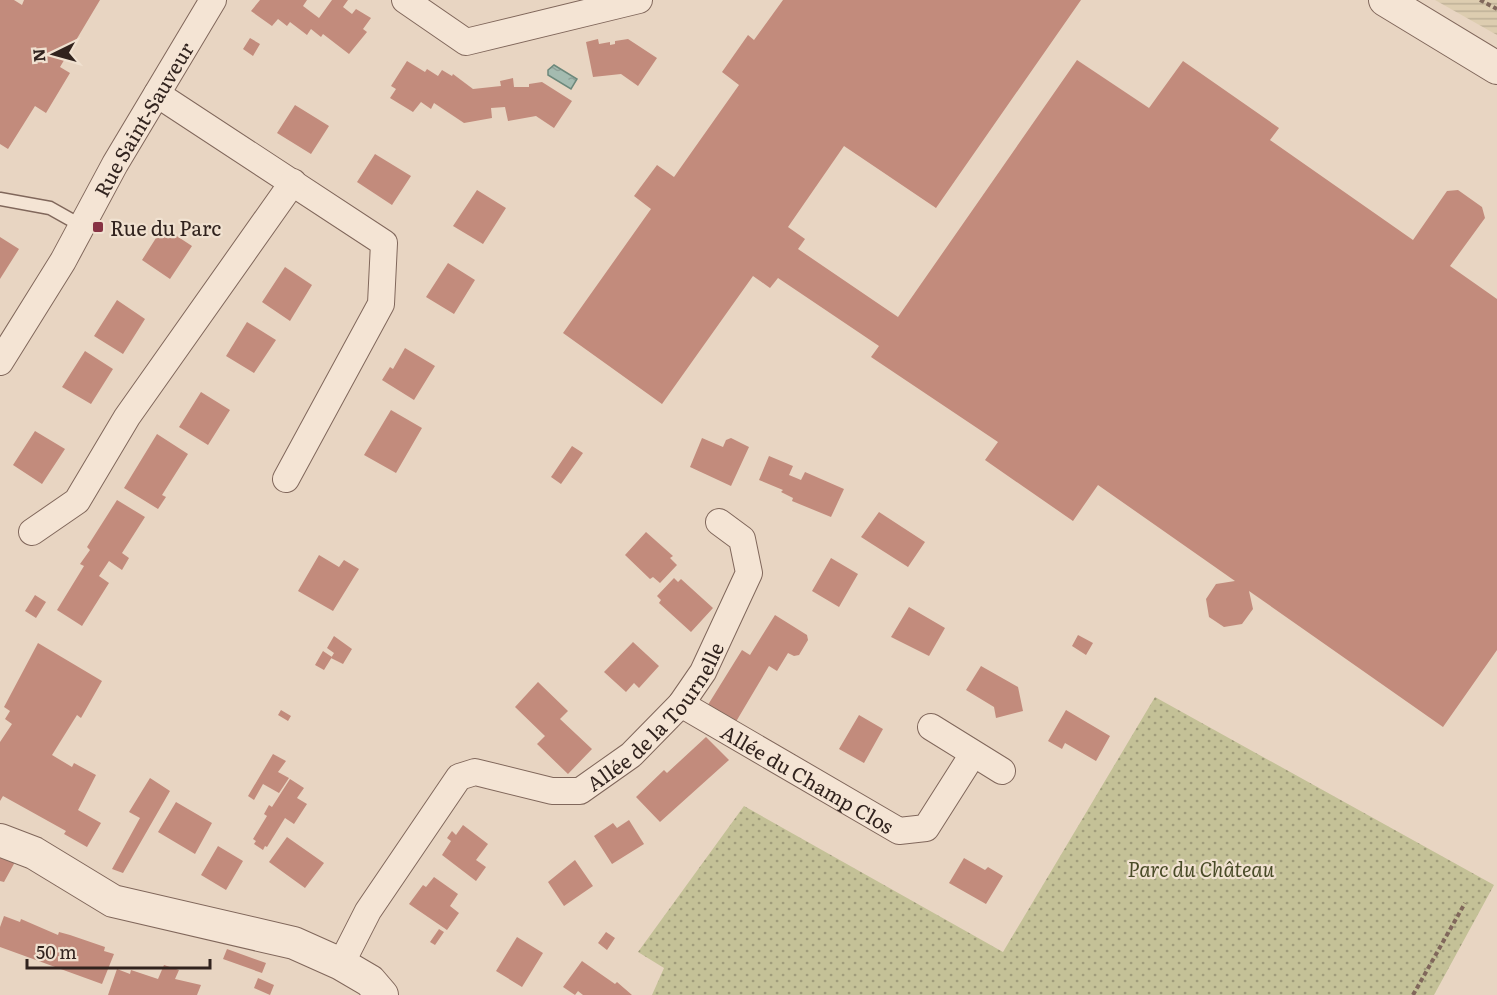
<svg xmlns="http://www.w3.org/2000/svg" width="1497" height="995" viewBox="0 0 1497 995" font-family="Literata,serif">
	<defs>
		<pattern id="farmland-rules" width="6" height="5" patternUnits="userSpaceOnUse" patternTransform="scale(1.5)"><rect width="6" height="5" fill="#ddcdb0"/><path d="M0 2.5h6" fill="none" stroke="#beb097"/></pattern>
		<pattern id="park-dots" width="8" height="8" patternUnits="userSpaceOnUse" patternTransform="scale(1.5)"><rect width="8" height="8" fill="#c4c197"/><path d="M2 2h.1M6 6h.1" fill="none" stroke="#a09c7b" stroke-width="1.8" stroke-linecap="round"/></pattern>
		<pattern id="water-ripples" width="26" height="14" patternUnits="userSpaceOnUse" patternTransform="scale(1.5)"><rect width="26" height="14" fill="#a4bbb0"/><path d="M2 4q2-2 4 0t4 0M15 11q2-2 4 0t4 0" fill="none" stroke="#8ea097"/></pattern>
	</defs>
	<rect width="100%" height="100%" fill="#e8d5c2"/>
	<path fill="url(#farmland-rules)" d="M 1435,0 L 1497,0 L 1497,35 Z"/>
	<path fill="url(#park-dots)" d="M 1155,697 L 1494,885 L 1434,995 L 652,995 L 664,968 L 638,952 L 744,806 L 1003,952 Z"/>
	<path fill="url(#water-ripples)" stroke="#6c887b" stroke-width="1.5" d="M 554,65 L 577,79 L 571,89 L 548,75 L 548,70 Z"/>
	<path fill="#c28b7c" d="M 0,0 L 14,0 L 22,5 L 24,0 L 100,0 L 60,67 L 70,73 L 46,113 L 35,106 L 8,149 L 0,144 Z
		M 260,0 L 307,0 L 303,6 L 319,18 L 332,0 L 348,0 L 343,7 L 352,14 L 356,9 L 371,18 L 363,29 L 367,32 L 349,54 L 323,34 L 321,37 L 311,29 L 307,35 L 290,22 L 287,26 L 278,19 L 272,26 L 251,11 Z
		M 783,0 L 1081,0 L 936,208 L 844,146 L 788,227 L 805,239 L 798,249 L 898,317 L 1077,60 L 1149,108 L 1183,61 L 1279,128 L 1270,140 L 1413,240 L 1447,191 L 1458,190 L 1482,207 L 1485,218 L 1450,266 L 1497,299 L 1497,650 L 1443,727 L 1249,591 L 1253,609 L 1242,624 L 1224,627 L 1209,617 L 1206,599 L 1216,584 L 1235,581 L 1098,485 L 1073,521 L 985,460 L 998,442 L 871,357 L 879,346 L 778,278 L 770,288 L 753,276 L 662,404 L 563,333 L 651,209 L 634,196 L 657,165 L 674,177 L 739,85 L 722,72 L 748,35 L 754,40 Z
		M 250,38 L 260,44 L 253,56 L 243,49 Z
		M 598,39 L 599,44 L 610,42 L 610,45 L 615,44 L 615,41 L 628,39 L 657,58 L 638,86 L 621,74 L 593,77 L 586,42 Z
		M 407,61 L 425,72 L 427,69 L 438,76 L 442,70 L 452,76 L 453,74 L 473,89 L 501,86 L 500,81 L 513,78 L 514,87 L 529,87 L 529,84 L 542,82 L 572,101 L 554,128 L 536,116 L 508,121 L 505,107 L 491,108 L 492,118 L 464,123 L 434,103 L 431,109 L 421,102 L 413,112 L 390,98 L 396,89 L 391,86 Z
		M 295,105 L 329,126 L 311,154 L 277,133 Z
		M 375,154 L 411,176 L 392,205 L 357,182 Z
		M 477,190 L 506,208 L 483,244 L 453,226 Z
		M 163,227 L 192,246 L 170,279 L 142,260 Z
		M 0,237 L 19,249 L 0,279 Z
		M 448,263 L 475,280 L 454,314 L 426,297 Z
		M 285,267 L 312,285 L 290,321 L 262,302 Z
		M 117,300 L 145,319 L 123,354 L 94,336 Z
		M 247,322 L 276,340 L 254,373 L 226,356 Z
		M 405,348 L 435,366 L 414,400 L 382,380 L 390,367 L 393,369 Z
		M 85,351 L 113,369 L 91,404 L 62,387 Z
		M 201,392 L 230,410 L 208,445 L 179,427 Z
		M 391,410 L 422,428 L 396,473 L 364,455 Z
		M 35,431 L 65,449 L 42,484 L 13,465 Z
		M 157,434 L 188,454 L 162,495 L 166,497 L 158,509 L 124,488 Z
		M 702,438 L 723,447 L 726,440 L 731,438 L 749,447 L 731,486 L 690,467 Z
		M 572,446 L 583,453 L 561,484 L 551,477 Z
		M 769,456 L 793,466 L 789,475 L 801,480 L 805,472 L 844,489 L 831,517 L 792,501 L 793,498 L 781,492 L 783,490 L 759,480 Z
		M 117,500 L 145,517 L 122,553 L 129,558 L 122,570 L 109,561 L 99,576 L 109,583 L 82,626 L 57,610 L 84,566 L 80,564 L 90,550 L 87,547 Z
		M 879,512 L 925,542 L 908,567 L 861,537 Z
		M 646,532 L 673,556 L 670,558 L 677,565 L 660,583 L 653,577 L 650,579 L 625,555 Z
		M 319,555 L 339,567 L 344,560 L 359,569 L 333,611 L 298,591 Z
		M 831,558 L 858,574 L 839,607 L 812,591 Z
		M 674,578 L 678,582 L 681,579 L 713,608 L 691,632 L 659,603 L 661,600 L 657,596 Z
		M 35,595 L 46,602 L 36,618 L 25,611 Z
		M 909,607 L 945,628 L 929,656 L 891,637 Z
		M 775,615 L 807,635 L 808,640 L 799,655 L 794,656 L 788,653 L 777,671 L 769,666 L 734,725 L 706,708 L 742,650 L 750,655 Z
		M 1078,635 L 1093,643 L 1086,655 L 1072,646 Z
		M 334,636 L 352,649 L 343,664 L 331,658 L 334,653 L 327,648 Z
		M 633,642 L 659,666 L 639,688 L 634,683 L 626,692 L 604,672 Z
		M 38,643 L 102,681 L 81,718 L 77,715 L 52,755 L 72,767 L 74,763 L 96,775 L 78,810 L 101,823 L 87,847 L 64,834 L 66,831 L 3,796 L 0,801 L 0,742 L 12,724 L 5,719 L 10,711 L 4,707 Z
		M 323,651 L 332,657 L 324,670 L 315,665 Z
		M 981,666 L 1018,687 L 1023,711 L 996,718 L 994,707 L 966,690 Z
		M 538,682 L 568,711 L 560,719 L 592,749 L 568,774 L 537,744 L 545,736 L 515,707 Z
		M 281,710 L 291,716 L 288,721 L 278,715 Z
		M 1066,710 L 1110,736 L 1096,761 L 1065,743 L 1062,749 L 1048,741 Z
		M 859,715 L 883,729 L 864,763 L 839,749 Z
		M 706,737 L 729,760 L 660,822 L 636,797 L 664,770 L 667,773 Z
		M 273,754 L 286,761 L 278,772 L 289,778 L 279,793 L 263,784 L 254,800 L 248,796 Z
		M 150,778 L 170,791 L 123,873 L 112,869 L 140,818 L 129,812 Z
		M 290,779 L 304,788 L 297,798 L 307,804 L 294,824 L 285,818 L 267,847 L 265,846 L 263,850 L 254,844 L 256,841 L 253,839 L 267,816 L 264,814 L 269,805 L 272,807 Z
		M 176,802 L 212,823 L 195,854 L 158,832 Z
		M 629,820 L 644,844 L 612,864 L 594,836 L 613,823 L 617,828 Z
		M 463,825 L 488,844 L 476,860 L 486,867 L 476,881 L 442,855 L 451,841 L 447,838 L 452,831 L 456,835 Z
		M 287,837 L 324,863 L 305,888 L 269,862 Z
		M 218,846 L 243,861 L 226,890 L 201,875 Z
		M 0,856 L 15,862 L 4,882 L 0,881 Z
		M 964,858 L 985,870 L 988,867 L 1003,876 L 986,904 L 949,883 Z
		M 575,860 L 593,886 L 564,906 L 548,882 Z
		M 434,877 L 458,894 L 450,906 L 459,913 L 447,930 L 409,904 L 423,885 L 426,887 Z
		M 4,916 L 20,922 L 21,919 L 58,935 L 59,932 L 70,935 L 105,947 L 104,951 L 114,954 L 102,984 L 0,947 L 0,927 Z
		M 439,929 L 444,932 L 435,945 L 430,942 Z
		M 606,932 L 615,938 L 607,950 L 598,943 Z
		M 517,937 L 543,953 L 522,987 L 496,971 Z
		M 227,949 L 266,963 L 262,973 L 223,959 Z
		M 582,961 L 615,984 L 617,982 L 632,995 L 583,995 L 578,991 L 575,995 L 563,987 Z
		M 164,965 L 179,970 L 175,979 L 201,985 L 197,995 L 108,995 L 117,969 L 130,974 L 131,970 L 158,979 Z
		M 258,978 L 274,985 L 270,995 L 254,988 Z"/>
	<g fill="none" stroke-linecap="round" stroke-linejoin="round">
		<defs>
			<path id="service" d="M 0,199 L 50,208 L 82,226"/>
			<g id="minor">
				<path d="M 405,0 L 466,42 L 639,0"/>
				<path d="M 157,94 L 384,243 L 381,304 L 286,479"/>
				<path id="s1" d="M 0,362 L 63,261 L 115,164 L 213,0"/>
				<path d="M 32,532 L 77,501 L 127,417 L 293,182"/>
				<path id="s2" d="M 681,704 L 899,831 L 926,828 L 973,754"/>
				<path d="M 931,727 L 1002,771"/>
				<path id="s3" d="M 341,964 L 368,911 L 459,777 L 475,772 L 552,791 L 580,791 L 631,755 L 681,704 L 703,672 L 749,573 L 742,539 L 719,522"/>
			</g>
			<path id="tertiary" d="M 1385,0 L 1497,68
				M 0,840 L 34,853 L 113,901 L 294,943 L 341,964 L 370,981 L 382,995"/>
		</defs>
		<use href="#service" stroke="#80675b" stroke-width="15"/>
		<use href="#minor" stroke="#80675b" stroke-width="28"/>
		<use href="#tertiary" stroke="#80675b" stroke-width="34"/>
		<path stroke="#80675b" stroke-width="4" stroke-dasharray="4.5 3" stroke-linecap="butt" d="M 1480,0 L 1497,9
			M 1413,995 L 1465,903"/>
		<use href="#service" stroke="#f4e4d4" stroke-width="12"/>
		<use href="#minor" stroke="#f4e4d4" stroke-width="26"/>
		<use href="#tertiary" stroke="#f4e4d4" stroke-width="32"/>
	</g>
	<rect fill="#873243" stroke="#f0e1d0" stroke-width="2" x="92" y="221" width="12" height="12" rx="3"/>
	<g text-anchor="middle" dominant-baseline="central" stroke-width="4.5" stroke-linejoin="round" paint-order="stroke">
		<g font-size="20" fill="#31231e" stroke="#f0e1d0">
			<text stroke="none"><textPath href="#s1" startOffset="282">Rue Saint-Sauveur</textPath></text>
			<text stroke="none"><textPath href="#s3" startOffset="453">Allée de la Tournelle</textPath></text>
			<text stroke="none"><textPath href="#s2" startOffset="147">Allée du Champ Clos</textPath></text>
		</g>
		<g font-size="20" fill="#31231e" stroke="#f0e1d0" text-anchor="start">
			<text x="110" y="227">Rue du Parc</text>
		</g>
		<g font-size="20" font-style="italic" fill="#494b27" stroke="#f0e1d0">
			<text x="1201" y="868">Parc du Château</text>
		</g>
	</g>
	<g transform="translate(54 54) rotate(265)" stroke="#f0e1d0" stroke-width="4.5" paint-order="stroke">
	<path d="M0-4.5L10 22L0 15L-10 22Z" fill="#31231e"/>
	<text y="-9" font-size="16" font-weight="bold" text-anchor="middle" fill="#31231e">N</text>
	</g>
	<path d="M27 959v9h183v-9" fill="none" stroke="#31231e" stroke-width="3"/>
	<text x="36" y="959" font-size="18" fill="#31231e" stroke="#f0e1d0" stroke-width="4.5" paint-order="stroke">50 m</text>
</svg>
